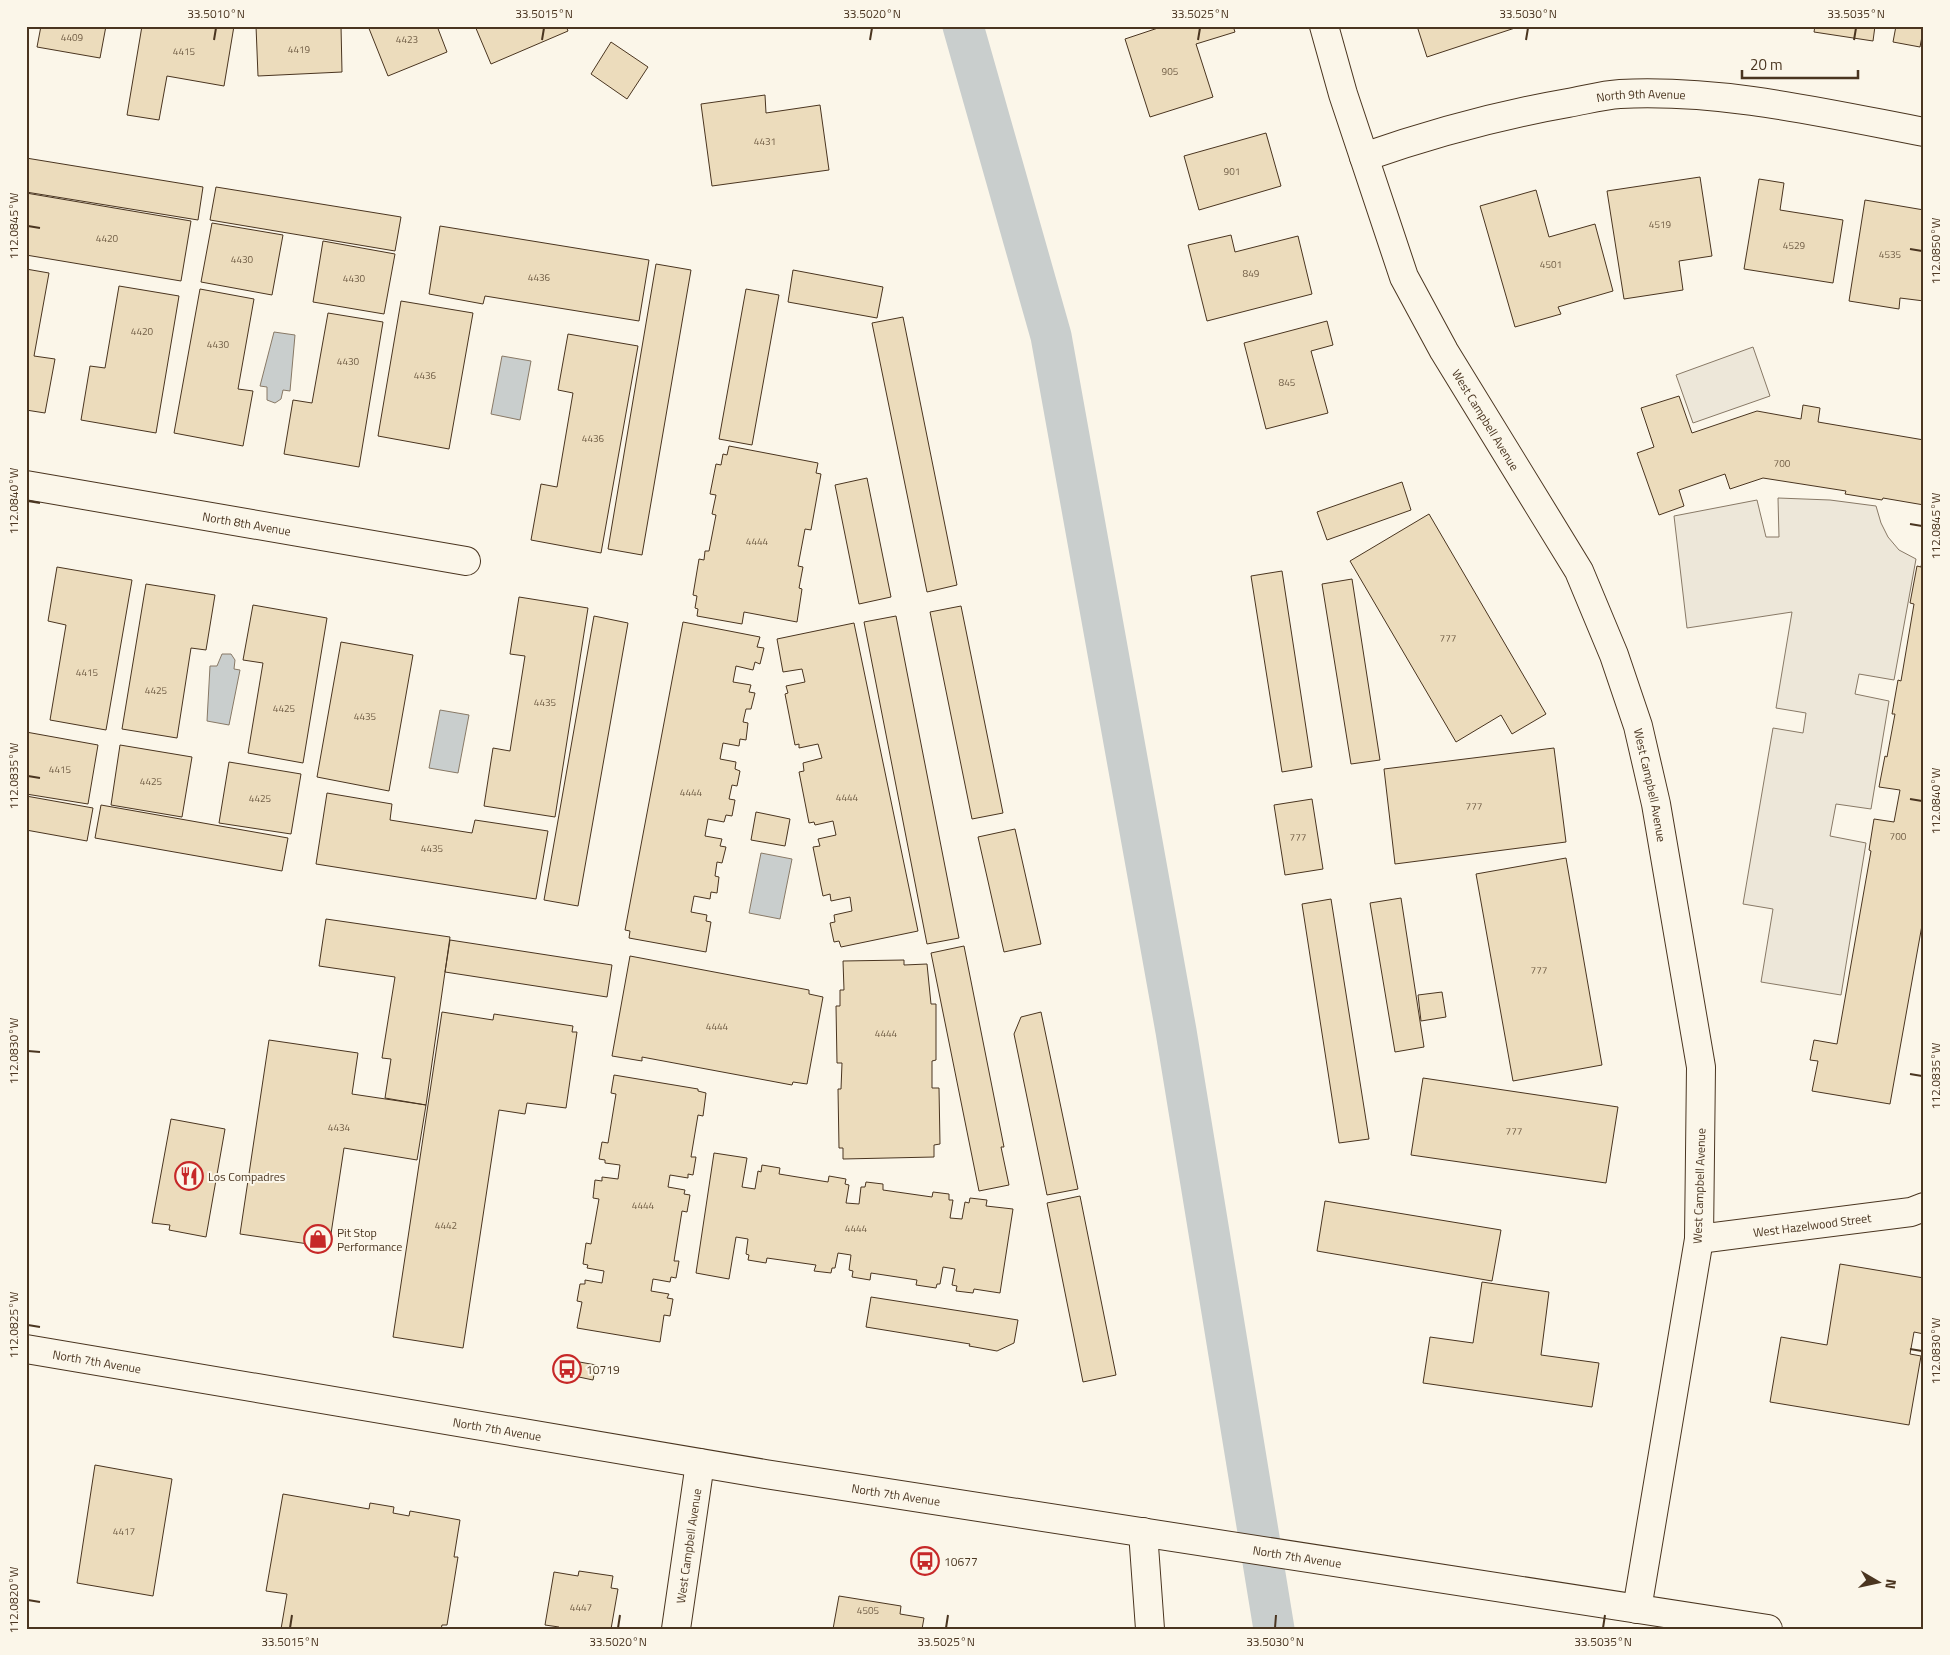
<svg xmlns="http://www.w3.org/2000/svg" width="1950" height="1655" viewBox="0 0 1950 1655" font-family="'Titillium Web',sans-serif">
	<rect width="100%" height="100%" fill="#fbf6e9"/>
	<path fill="#ede7d9" stroke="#887966" d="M 1753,347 L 1770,396 L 1693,423 L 1676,375 Z
		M 1778,498 L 1830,500 L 1876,506 L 1881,523 L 1888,537 L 1899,550 L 1916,559 L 1894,680 L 1859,674 L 1855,694 L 1889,701 L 1871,809 L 1836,804 L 1830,836 L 1866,843 L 1841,995 L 1761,982 L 1773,909 L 1743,904 L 1773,728 L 1803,733 L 1806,713 L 1776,708 L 1792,612 L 1687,628 L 1674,516 L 1757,500 L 1766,537 L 1779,537 Z"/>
	<path fill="#c9cecd" stroke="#887966" d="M 274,332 L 295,335 L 290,391 L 283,390 L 281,399 L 275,403 L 267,400 L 267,387 L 260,386 Z
		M 502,356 L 531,361 L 520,420 L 491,414 Z
		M 222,654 L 231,654 L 235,660 L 234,669 L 240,670 L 229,725 L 207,721 L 210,666 L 217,666 Z
		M 440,710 L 469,715 L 458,773 L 429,768 Z
		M 761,853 L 792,859 L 780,919 L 749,913 Z"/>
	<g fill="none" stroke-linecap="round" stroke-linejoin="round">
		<path stroke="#c9cecd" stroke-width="41" d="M 963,26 L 1051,336 L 1176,1031 L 1274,1629"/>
	</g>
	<path fill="#ecdcbc" stroke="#4a3520" d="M 41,26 L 106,26 L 100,58 L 37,47 Z
		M 142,26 L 234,26 L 224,86 L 167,76 L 159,120 L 127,115 Z
		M 256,26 L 341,26 L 342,72 L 258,76 Z
		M 368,26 L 437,26 L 447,52 L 388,76 Z
		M 475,26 L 566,26 L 568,31 L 491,64 Z
		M 1164,26 L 1233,26 L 1235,32 L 1196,44 L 1213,97 L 1150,117 L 1125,39 Z
		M 1417,26 L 1521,26 L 1427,57 Z
		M 1815,26 L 1875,26 L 1873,41 L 1814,32 Z
		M 1896,26 L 1924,26 L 1920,47 L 1893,42 Z
		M 611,42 L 648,67 L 627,99 L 591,74 Z
		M 765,95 L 766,113 L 820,105 L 829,170 L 712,186 L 701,104 Z
		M 1266,133 L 1281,186 L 1199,210 L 1184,156 Z
		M 26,158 L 203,187 L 198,220 L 26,192 Z
		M 1700,177 L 1712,256 L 1679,261 L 1683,290 L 1624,299 L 1607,191 Z
		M 1759,179 L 1784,183 L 1780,210 L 1843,220 L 1833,283 L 1744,269 Z
		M 216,187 L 401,217 L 395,251 L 210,220 Z
		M 1536,190 L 1549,237 L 1595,224 L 1613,291 L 1558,307 L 1561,314 L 1515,327 L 1480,206 Z
		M 26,193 L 191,221 L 181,281 L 26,255 Z
		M 1865,200 L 1924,210 L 1924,301 L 1900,298 L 1899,309 L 1849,301 Z
		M 212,223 L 283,235 L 272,295 L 201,282 Z
		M 440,226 L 649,260 L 639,321 L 485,296 L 483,304 L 429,294 Z
		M 1231,235 L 1235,252 L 1298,236 L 1312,294 L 1207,321 L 1188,245 Z
		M 323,241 L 395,254 L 384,314 L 313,302 Z
		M 656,264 L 691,270 L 642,555 L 608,549 Z
		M 26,269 L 49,273 L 34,356 L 55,359 L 45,413 L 26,410 Z
		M 793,270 L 883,287 L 877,318 L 788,302 Z
		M 119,286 L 179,296 L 156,433 L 81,420 L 90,366 L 105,368 Z
		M 200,289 L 254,299 L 238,389 L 253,391 L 243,446 L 174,433 Z
		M 746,289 L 779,295 L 752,445 L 719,439 Z
		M 401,301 L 473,313 L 449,449 L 378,436 Z
		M 328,313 L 383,322 L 359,467 L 284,454 L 293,400 L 312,403 Z
		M 903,317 L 957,585 L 927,592 L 872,323 Z
		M 1327,321 L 1333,345 L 1311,351 L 1328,413 L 1266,429 L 1244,343 Z
		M 568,334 L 638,346 L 601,553 L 531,540 L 541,484 L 557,487 L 573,393 L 558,390 Z
		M 1679,396 L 1692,433 L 1757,411 L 1801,419 L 1803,405 L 1820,408 L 1818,422 L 1924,440 L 1924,505 L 1883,498 L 1882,500 L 1845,494 L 1846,491 L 1763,478 L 1730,489 L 1725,474 L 1679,490 L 1684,506 L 1659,515 L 1637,453 L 1654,447 L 1641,408 Z
		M 729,446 L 818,463 L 816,473 L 821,474 L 811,530 L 805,529 L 798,566 L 803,567 L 799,588 L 802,589 L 797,622 L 744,612 L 742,624 L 697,616 L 698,609 L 695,608 L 697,596 L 693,595 L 699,559 L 704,560 L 705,551 L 709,551 L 716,515 L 712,514 L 716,495 L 710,494 L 716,464 L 721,465 L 723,454 L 727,455 Z
		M 867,478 L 891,597 L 859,604 L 835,485 Z
		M 1402,482 L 1411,510 L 1327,540 L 1317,512 Z
		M 1429,514 L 1546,714 L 1512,734 L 1501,715 L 1456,742 L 1350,561 Z
		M 1924,551 L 1924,914 L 1890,1104 L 1812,1091 L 1818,1061 L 1810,1060 L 1814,1040 L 1837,1044 L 1871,851 L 1869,850 L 1874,819 L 1894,822 L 1900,790 L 1879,787 L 1885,756 L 1887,757 L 1895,714 L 1892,714 L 1898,680 L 1901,681 L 1914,604 L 1910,603 L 1917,566 L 1921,567 Z
		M 57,567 L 132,580 L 106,730 L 50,720 L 66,625 L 48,621 Z
		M 1282,571 L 1312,767 L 1282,772 L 1251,576 Z
		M 1352,579 L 1380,760 L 1351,764 L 1322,584 Z
		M 146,584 L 215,595 L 206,650 L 191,648 L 177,738 L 122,729 Z
		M 519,597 L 588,608 L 555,817 L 484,806 L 493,748 L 510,751 L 525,656 L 510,654 Z
		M 253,605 L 327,618 L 303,763 L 248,753 L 263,663 L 243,660 Z
		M 961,606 L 1003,813 L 972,819 L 930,612 Z
		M 594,616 L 628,623 L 578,906 L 544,900 Z
		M 896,616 L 959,938 L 927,944 L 864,622 Z
		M 683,622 L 760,637 L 757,647 L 764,648 L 760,664 L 755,662 L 753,670 L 736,666 L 733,682 L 751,685 L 749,692 L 755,693 L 751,709 L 746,709 L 743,722 L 748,723 L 746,740 L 740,739 L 739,746 L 723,743 L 720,759 L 736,762 L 735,769 L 740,771 L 737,786 L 732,785 L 729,799 L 735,800 L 732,816 L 726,815 L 724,822 L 708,819 L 705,836 L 722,839 L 720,846 L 726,847 L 722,863 L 717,862 L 715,876 L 719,877 L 717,893 L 711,892 L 710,899 L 694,896 L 691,912 L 707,915 L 706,921 L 711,922 L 706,952 L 629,938 L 630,931 L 625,930 Z
		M 854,623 L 918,931 L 841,947 L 839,941 L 834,942 L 830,923 L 835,922 L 834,915 L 852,911 L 850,897 L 831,901 L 830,894 L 823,896 L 813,847 L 820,846 L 818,839 L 836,835 L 833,821 L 815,825 L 814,822 L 809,823 L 799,772 L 804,771 L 803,763 L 822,758 L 818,744 L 799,748 L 799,744 L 795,745 L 785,694 L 788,693 L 786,686 L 805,682 L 802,669 L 783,672 L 777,639 Z
		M 341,642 L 413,655 L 389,791 L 317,777 Z
		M 26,732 L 98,745 L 88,804 L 26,794 Z
		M 120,745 L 192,757 L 182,817 L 111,805 Z
		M 1554,748 L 1566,842 L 1395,864 L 1384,769 Z
		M 229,762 L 301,774 L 291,834 L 219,823 Z
		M 327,793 L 392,804 L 390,820 L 472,833 L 475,820 L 548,831 L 536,899 L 316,864 Z
		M 26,796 L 93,808 L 87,841 L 26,830 Z
		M 1312,799 L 1323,869 L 1285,875 L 1274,805 Z
		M 101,805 L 288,838 L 282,871 L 95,838 Z
		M 756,812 L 790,819 L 785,846 L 751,840 Z
		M 1015,829 L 1041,944 L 1004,952 L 978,837 Z
		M 1566,858 L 1602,1065 L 1513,1081 L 1476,874 Z
		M 1401,898 L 1424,1047 L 1395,1052 L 1370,903 Z
		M 1331,899 L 1369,1139 L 1339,1143 L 1302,904 Z
		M 326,919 L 450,937 L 426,1105 L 385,1098 L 391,1059 L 382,1058 L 395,977 L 319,966 Z
		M 450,940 L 612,965 L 607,997 L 445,972 Z
		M 964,946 L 1004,1147 L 1001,1147 L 1009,1185 L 979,1191 L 931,953 Z
		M 630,956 L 809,990 L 809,994 L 823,997 L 807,1084 L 793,1082 L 792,1085 L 642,1057 L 642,1061 L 612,1056 Z
		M 904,960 L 904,965 L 927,964 L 931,1004 L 936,1004 L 936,1060 L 932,1061 L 932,1088 L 939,1088 L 940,1144 L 934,1145 L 934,1157 L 843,1159 L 843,1148 L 839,1148 L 838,1089 L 841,1089 L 842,1063 L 837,1063 L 836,1006 L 840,1006 L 840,990 L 844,990 L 843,961 Z
		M 1442,992 L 1446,1017 L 1421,1021 L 1418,995 Z
		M 442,1012 L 493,1020 L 494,1014 L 573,1026 L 572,1032 L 577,1032 L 566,1108 L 527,1103 L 525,1114 L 499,1110 L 463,1348 L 393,1337 Z
		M 1041,1012 L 1078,1189 L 1047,1195 L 1014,1034 L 1021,1017 Z
		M 269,1040 L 358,1053 L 352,1094 L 426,1105 L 417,1160 L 344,1148 L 329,1247 L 240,1234 Z
		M 614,1075 L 698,1089 L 698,1091 L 706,1093 L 703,1116 L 698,1115 L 691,1157 L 696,1157 L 693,1175 L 688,1174 L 688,1178 L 670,1175 L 668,1187 L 685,1190 L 684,1194 L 690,1195 L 687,1212 L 682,1211 L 674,1261 L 679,1261 L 676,1278 L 671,1277 L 670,1282 L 653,1279 L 651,1291 L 669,1294 L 667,1298 L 673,1299 L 670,1316 L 664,1315 L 660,1342 L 577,1328 L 582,1302 L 577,1301 L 580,1284 L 585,1284 L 585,1280 L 602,1283 L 604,1271 L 587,1268 L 588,1265 L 583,1264 L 586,1243 L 591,1244 L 599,1199 L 593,1198 L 595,1180 L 602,1181 L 602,1177 L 618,1179 L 620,1165 L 605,1163 L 605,1160 L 599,1159 L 602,1142 L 608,1143 L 616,1094 L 611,1093 Z
		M 1423,1078 L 1618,1107 L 1606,1183 L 1411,1155 Z
		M 171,1119 L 225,1129 L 206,1237 L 169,1230 L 170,1225 L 152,1223 Z
		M 714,1153 L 747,1158 L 742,1187 L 755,1189 L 758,1171 L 761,1172 L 762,1165 L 780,1168 L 779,1174 L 828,1182 L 829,1176 L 846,1179 L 845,1184 L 849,1185 L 846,1203 L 859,1204 L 861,1187 L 865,1187 L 866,1182 L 883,1184 L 883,1190 L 932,1197 L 933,1192 L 949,1194 L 949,1200 L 953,1200 L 950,1218 L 962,1219 L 965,1202 L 969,1203 L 970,1198 L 987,1200 L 986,1206 L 1013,1209 L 1000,1293 L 974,1289 L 973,1293 L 956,1291 L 957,1286 L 952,1285 L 955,1269 L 943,1267 L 940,1284 L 937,1284 L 936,1288 L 916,1285 L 917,1280 L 871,1273 L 870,1280 L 852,1277 L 853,1271 L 849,1270 L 851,1255 L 838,1253 L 835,1268 L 832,1268 L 831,1273 L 814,1271 L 816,1265 L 767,1258 L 766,1263 L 748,1260 L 749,1255 L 746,1254 L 748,1239 L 736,1237 L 729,1279 L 696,1273 Z
		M 1080,1196 L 1116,1375 L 1083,1382 L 1047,1203 Z
		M 1325,1201 L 1501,1230 L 1492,1281 L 1317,1251 Z
		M 1840,1264 L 1924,1278 L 1924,1334 L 1914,1332 L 1910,1354 L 1921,1356 L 1909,1425 L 1770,1402 L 1781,1337 L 1827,1345 Z
		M 1482,1282 L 1549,1292 L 1541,1355 L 1599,1363 L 1592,1407 L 1423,1383 L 1430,1337 L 1473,1343 Z
		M 871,1297 L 1018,1320 L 1014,1343 L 997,1351 L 969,1346 L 970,1344 L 866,1327 Z
		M 563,1359 L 596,1365 L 593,1380 L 560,1373 Z
		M 95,1465 L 172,1479 L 153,1596 L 77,1583 Z
		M 283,1494 L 369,1509 L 370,1503 L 394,1507 L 393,1513 L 409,1516 L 410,1511 L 460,1520 L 454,1557 L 458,1557 L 447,1625 L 442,1625 L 441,1629 L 281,1629 L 287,1594 L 266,1591 Z
		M 579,1571 L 613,1576 L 611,1588 L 618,1589 L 611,1629 L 558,1629 L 559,1627 L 545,1625 L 554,1572 L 578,1576 Z
		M 839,1596 L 901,1606 L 900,1614 L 924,1618 L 922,1629 L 833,1629 Z"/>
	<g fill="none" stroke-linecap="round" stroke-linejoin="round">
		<defs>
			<g id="minor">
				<path id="s1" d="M 1364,157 C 1430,134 1499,115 1568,103 C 1585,100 1603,95 1620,94 C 1723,89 1824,113 1924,132"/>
				<path id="s2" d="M 26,485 L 466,561"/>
				<path id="s3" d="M 1699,1239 L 1911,1212 L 1924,1207"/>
				<path d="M 1143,1532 L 1150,1629"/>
			</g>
			<g id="tertiary">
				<path id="s4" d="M 1324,26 L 1343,94 L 1404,277 L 1444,351 L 1579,571 L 1614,655 L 1638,726 L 1656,804 L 1701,1067 L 1699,1239 L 1637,1609"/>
				<path id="s5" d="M 676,1629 L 700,1463"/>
			</g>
			<g id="secondary">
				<path id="s6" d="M 26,1349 L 765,1474 L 1768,1629"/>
			</g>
		</defs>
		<use href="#minor" stroke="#4a3520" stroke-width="30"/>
		<use href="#tertiary" stroke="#4a3520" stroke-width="30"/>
		<use href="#secondary" stroke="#4a3520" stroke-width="30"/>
		<use href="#minor" stroke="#fbf6e9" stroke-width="28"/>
		<use href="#tertiary" stroke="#fbf6e9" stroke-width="28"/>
		<use href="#secondary" stroke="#fbf6e9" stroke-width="28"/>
	</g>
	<path fill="none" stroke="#4a3520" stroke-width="2" d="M 214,40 L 216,28M 542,40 L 544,28M 870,40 L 872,28M 1198,40 L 1200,28M 1526,40 L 1528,28M 1854,40 L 1856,28M 28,226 L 40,228M 1910,249 L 1922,251M 28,501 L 40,503M 1910,524 L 1922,526M 28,776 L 40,778M 1910,799 L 1922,801M 28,1051 L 40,1052M 1910,1074 L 1922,1076M 28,1325 L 40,1327M 1910,1349 L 1922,1351M 28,1600 L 40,1602M 290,1628 L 292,1615M 618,1628 L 620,1615M 946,1628 L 948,1615M 1275,1628 L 1276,1615M 1603,1628 L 1605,1615"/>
	<defs>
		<symbol id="restaurant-ring" viewBox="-11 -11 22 22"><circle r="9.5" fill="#fbf6e9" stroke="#c62828" stroke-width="1.5"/><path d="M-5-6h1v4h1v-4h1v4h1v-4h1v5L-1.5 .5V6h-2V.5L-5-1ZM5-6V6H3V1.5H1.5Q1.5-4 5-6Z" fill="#c62828"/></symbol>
		<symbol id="shop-ring" viewBox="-11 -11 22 22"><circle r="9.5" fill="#fbf6e9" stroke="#c62828" stroke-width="1.5"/><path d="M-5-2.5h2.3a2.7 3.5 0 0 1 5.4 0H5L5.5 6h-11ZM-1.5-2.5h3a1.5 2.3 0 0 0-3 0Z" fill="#c62828"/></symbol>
		<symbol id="bus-ring" viewBox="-11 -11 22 22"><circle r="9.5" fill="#fbf6e9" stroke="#c62828" stroke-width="1.5"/><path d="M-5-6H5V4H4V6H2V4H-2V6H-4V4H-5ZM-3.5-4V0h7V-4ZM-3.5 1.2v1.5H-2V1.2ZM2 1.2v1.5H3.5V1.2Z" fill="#c62828"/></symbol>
	</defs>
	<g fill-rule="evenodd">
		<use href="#restaurant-ring" x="173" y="1160" width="32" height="32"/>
		<use href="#shop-ring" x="302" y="1223" width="32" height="32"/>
		<use href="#bus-ring" x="551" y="1353" width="32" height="32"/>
		<use href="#bus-ring" x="909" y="1545" width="32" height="32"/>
	</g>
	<g text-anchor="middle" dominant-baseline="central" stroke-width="4" stroke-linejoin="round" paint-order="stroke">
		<g font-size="10" fill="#725f47">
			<text x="72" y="37">4409</text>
			<text x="407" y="39">4423</text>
			<text x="299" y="49">4419</text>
			<text x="184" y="51">4415</text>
			<text x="1170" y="71">905</text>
			<text x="765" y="141">4431</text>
			<text x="1232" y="171">901</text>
			<text x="1660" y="224">4519</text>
			<text x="107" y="238">4420</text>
			<text x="1794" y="245">4529</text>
			<text x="1890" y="254">4535</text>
			<text x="242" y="259">4430</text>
			<text x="1551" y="264">4501</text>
			<text x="1251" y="273">849</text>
			<text x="539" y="277">4436</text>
			<text x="354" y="278">4430</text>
			<text x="142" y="331">4420</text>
			<text x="218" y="344">4430</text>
			<text x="348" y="361">4430</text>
			<text x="425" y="375">4436</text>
			<text x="1287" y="382">845</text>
			<text x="593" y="438">4436</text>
			<text x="1782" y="463">700</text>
			<text x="757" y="541">4444</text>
			<text x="1448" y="638">777</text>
			<text x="87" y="672">4415</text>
			<text x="156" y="690">4425</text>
			<text x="545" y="702">4435</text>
			<text x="284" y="708">4425</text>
			<text x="365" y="716">4435</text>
			<text x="60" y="769">4415</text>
			<text x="151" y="781">4425</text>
			<text x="691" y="792">4444</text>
			<text x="847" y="797">4444</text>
			<text x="260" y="798">4425</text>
			<text x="1474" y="806">777</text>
			<text x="1898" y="836">700</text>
			<text x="1298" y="837">777</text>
			<text x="432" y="848">4435</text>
			<text x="1539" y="970">777</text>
			<text x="717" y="1026">4444</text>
			<text x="886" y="1033">4444</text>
			<text x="339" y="1127">4434</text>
			<text x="1514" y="1131">777</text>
			<text x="643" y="1205">4444</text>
			<text x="446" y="1225">4442</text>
			<text x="856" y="1228">4444</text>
			<text x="124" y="1531">4417</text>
			<text x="581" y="1607">4447</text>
			<text x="868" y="1610">4505</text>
		</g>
		<g font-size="12" fill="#4a3520" stroke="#fbf6e9">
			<text stroke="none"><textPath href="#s1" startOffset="285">North 9th Avenue</textPath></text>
			<text stroke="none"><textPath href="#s4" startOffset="428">West Campbell Avenue</textPath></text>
			<text stroke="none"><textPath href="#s2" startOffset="224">North 8th Avenue</textPath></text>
			<text stroke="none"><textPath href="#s4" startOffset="832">West Campbell Avenue</textPath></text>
			<text transform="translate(1699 1186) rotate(-88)">West Campbell Avenue</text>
			<text stroke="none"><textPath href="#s3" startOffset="114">West Hazelwood Street</textPath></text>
			<text stroke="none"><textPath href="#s6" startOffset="72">North 7th Avenue</textPath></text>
			<text stroke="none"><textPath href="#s6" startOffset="478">North 7th Avenue</textPath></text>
			<text stroke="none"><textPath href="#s6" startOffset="882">North 7th Avenue</textPath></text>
			<text stroke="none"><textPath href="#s5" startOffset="84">West Campbell Avenue</textPath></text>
			<text stroke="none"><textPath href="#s6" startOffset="1288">North 7th Avenue</textPath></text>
		</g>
		<g font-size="12" fill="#4a3520" stroke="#fbf6e9" text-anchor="start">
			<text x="208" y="1176">Los Compadres</text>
			<text x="337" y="1232">Pit Stop<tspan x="337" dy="14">Performance</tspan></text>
			<text x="586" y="1369">10719</text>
			<text x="944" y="1561">10677</text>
		</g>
	</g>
	<rect width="1950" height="1655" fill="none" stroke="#fbf6e9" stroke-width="55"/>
	<g transform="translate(1878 1582) rotate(99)" stroke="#fbf6e9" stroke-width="4" paint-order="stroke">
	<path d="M0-4L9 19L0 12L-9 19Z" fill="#4a3520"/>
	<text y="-8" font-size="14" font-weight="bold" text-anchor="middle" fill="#4a3520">N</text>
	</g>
	<path d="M1742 70v8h116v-8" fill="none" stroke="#4a3520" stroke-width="2.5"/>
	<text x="1750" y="70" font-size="15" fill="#4a3520" stroke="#fbf6e9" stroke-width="4" paint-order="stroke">20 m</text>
	<rect x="28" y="28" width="1894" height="1600" fill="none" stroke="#4a3520" stroke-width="2"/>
	<g font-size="12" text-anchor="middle" fill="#4a3520">
		<text x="216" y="18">33.5010°N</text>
		<text x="544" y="18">33.5015°N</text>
		<text x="872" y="18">33.5020°N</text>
		<text x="1200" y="18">33.5025°N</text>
		<text x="1528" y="18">33.5030°N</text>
		<text x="1856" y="18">33.5035°N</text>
		<text transform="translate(14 226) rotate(-90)" y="4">112.0845°W</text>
		<text transform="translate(1936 251) rotate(-90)" y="4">112.0850°W</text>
		<text transform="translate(14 501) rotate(-90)" y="4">112.0840°W</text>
		<text transform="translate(1936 526) rotate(-90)" y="4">112.0845°W</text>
		<text transform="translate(14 776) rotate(-90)" y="4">112.0835°W</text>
		<text transform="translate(1936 801) rotate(-90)" y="4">112.0840°W</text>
		<text transform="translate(14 1051) rotate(-90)" y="4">112.0830°W</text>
		<text transform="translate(1936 1076) rotate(-90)" y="4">112.0835°W</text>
		<text transform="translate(14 1325) rotate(-90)" y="4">112.0825°W</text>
		<text transform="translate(1936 1351) rotate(-90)" y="4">112.0830°W</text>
		<text transform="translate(14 1600) rotate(-90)" y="4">112.0820°W</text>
		<text x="290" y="1646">33.5015°N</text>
		<text x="618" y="1646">33.5020°N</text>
		<text x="946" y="1646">33.5025°N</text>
		<text x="1275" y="1646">33.5030°N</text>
		<text x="1603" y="1646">33.5035°N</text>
	</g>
</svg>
